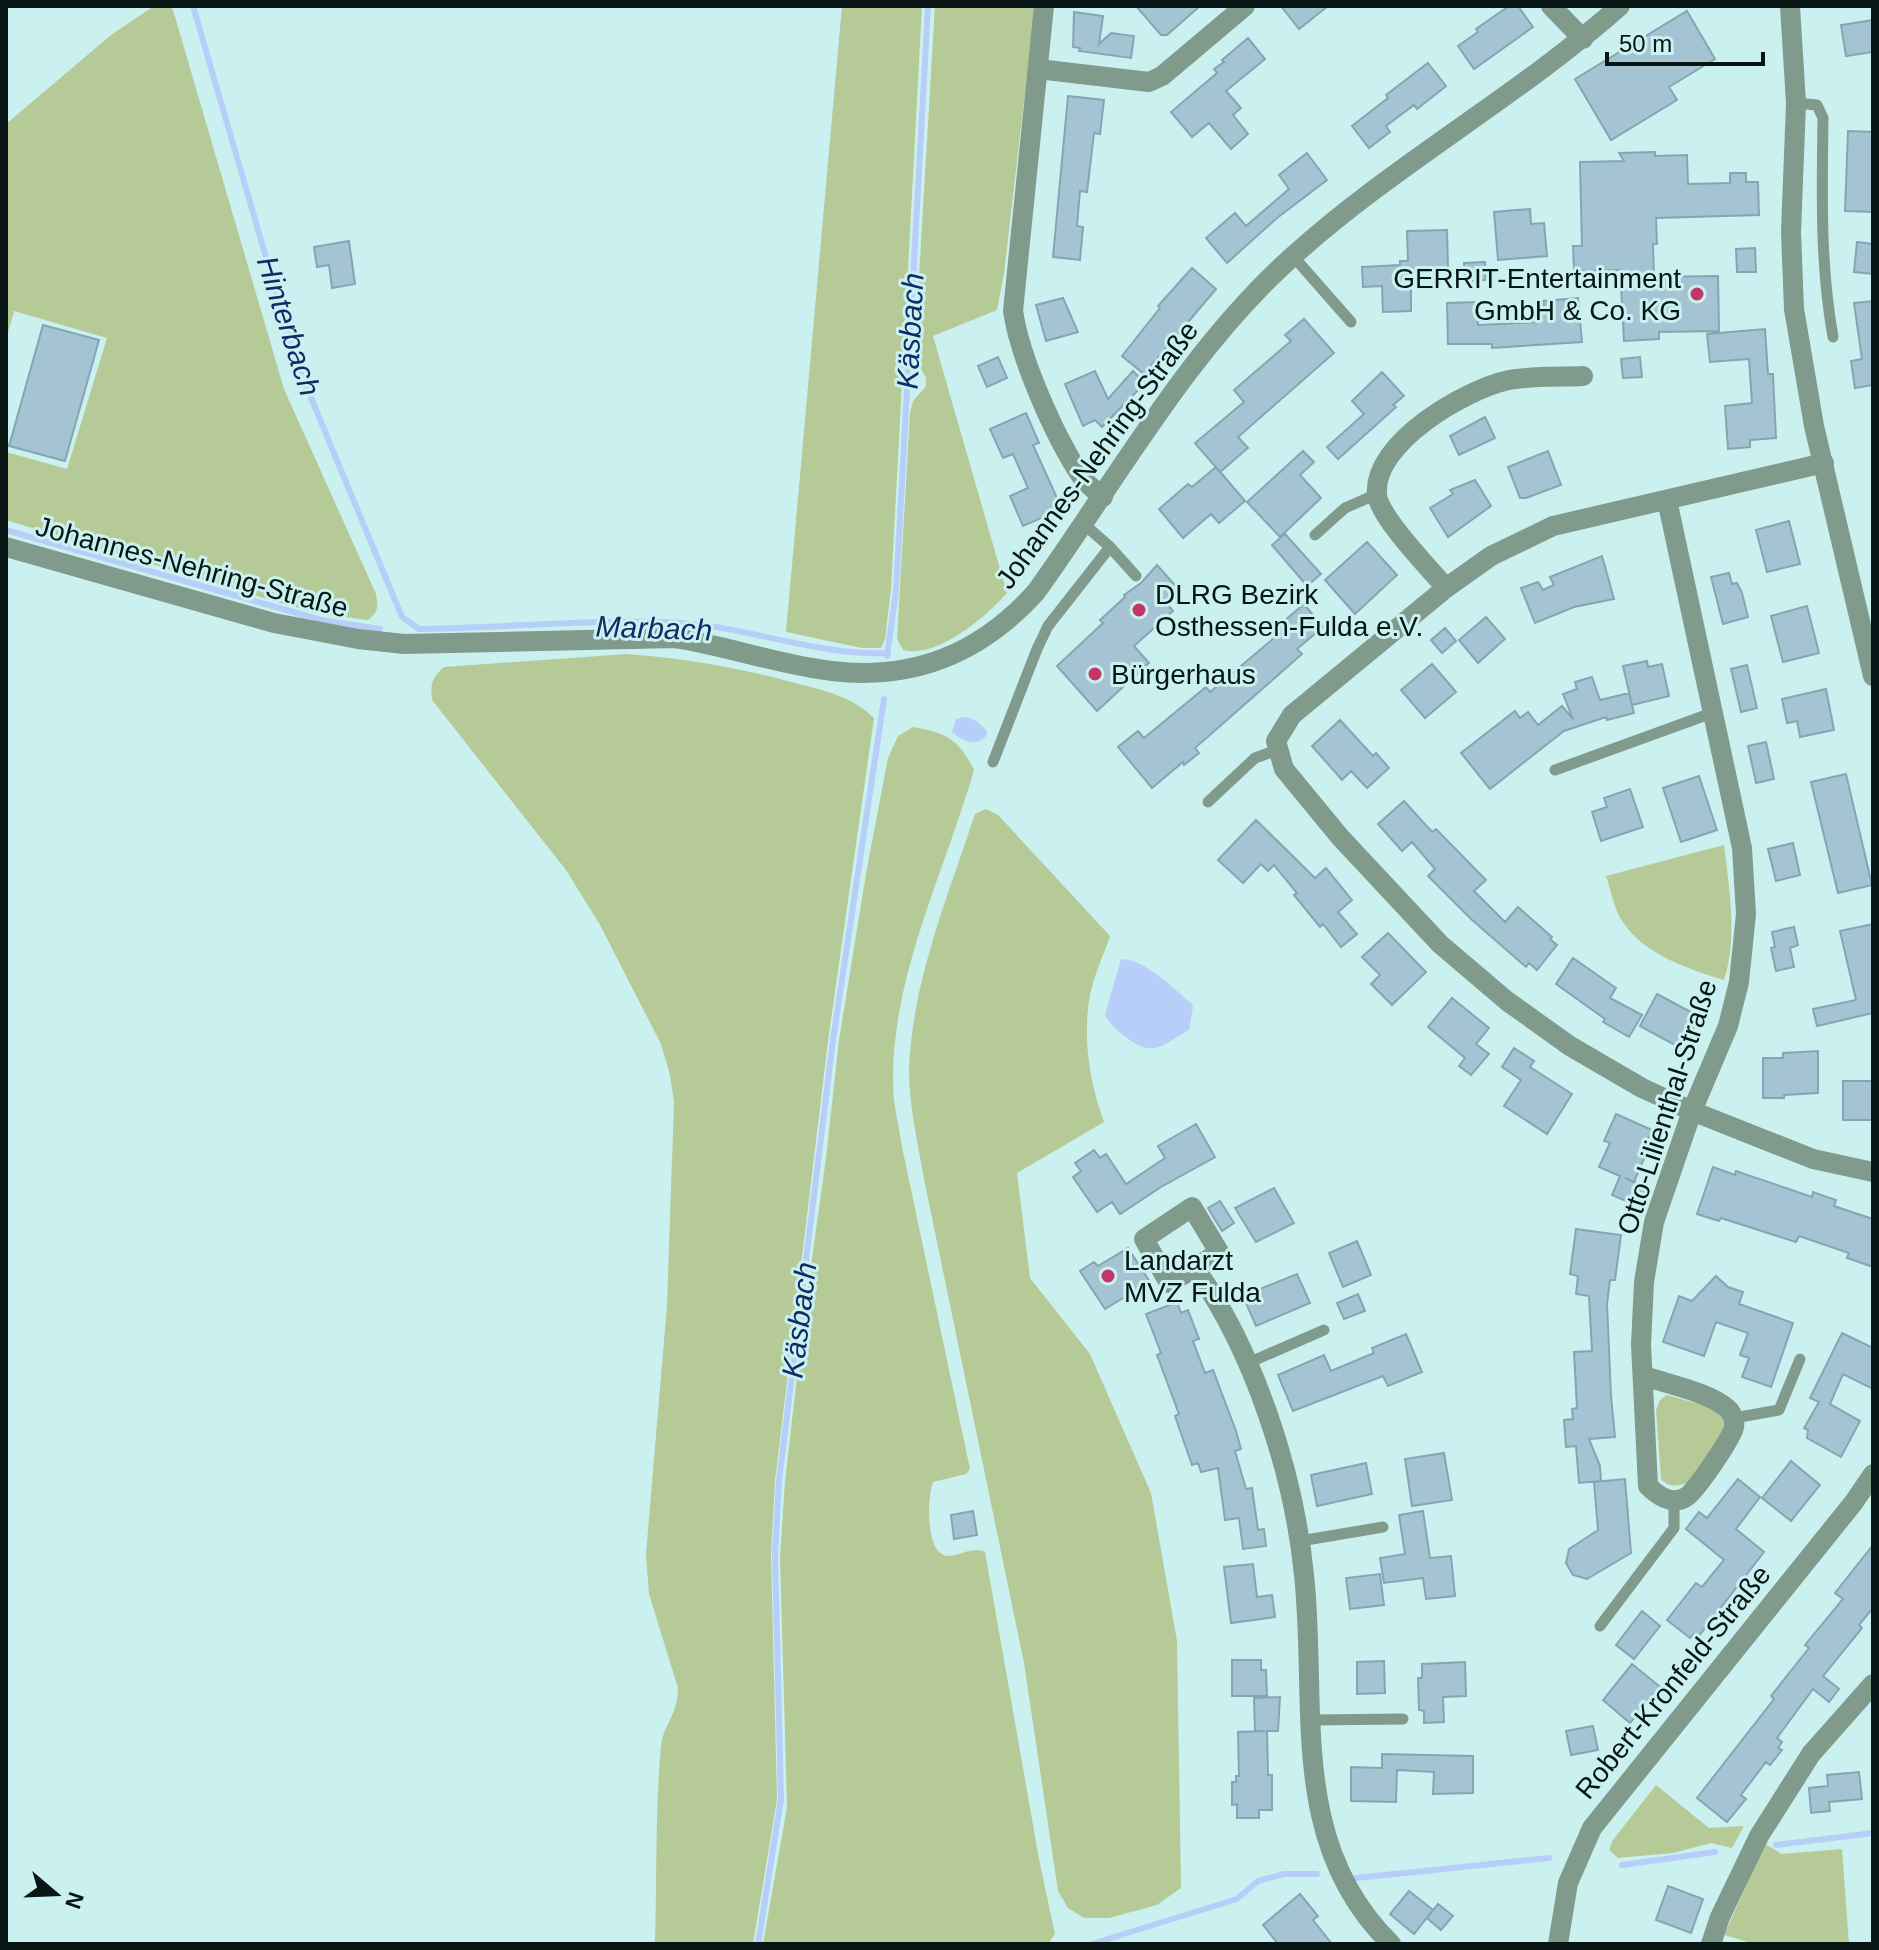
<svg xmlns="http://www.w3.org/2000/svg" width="1879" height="1950" viewBox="0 0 1879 1950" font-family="Helvetica,sans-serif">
	<rect width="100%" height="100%" fill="#caf1ef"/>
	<path fill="#b5ca97" d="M 154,6 L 169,6 L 173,10 L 284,389 L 376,594 C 378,606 379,612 368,620 L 322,614 L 280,603 L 6,520 L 6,452 L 67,469 L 107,338 L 14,311 L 6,340 L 6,124 L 111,35 Z
		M 842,6 L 922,6 L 891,589 L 885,639 L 881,648 L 862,648 L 786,632 Z
		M 935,6 L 1035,6 L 1004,274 L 997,310 L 933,336 L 1007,593 C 986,617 937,659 903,650 L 897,639 L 910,413 L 913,401 L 926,386 L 926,378 L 919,365 L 916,326 Z
		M 627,654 C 683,658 736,667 791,682 C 821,690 851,695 874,718 L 828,1041 L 775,1481 L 771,1554 L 777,1799 L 753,1944 L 655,1944 C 657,1878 655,1812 661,1746 C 664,1723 678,1715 678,1688 L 649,1594 L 646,1554 L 667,1305 L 674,1102 L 670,1075 L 661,1044 L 600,925 L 566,870 L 432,700 C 430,685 432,677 444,667 Z
		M 913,727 C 945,732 960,740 974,770 C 944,875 885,989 894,1100 C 896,1114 899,1128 901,1142 L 970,1469 L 966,1474 L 933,1482 C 927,1498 925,1555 948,1556 C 961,1556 972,1546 985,1552 L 1039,1859 L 1055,1934 L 1048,1944 L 763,1944 L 787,1807 L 780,1556 L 785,1482 L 803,1323 L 826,1158 L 839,1040 L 867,868 L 888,758 L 898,736 Z
		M 986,809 L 998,815 L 1110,936 C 1103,957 1092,979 1089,1001 C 1083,1042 1090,1083 1104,1122 L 1017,1173 L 1030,1278 L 1090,1354 L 1151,1493 L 1177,1641 L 1181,1888 L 1157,1905 L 1109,1918 L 1084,1918 L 1068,1908 L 1058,1891 L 1024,1663 L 924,1179 C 918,1144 909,1106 909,1070 C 912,982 948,896 975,814 Z
		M 1724,845 C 1729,888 1738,938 1724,980 C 1689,969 1644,955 1623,922 C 1614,910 1611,890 1606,876 Z
		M 1667,1395 L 1720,1410 L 1726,1420 L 1726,1429 L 1691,1482 C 1679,1485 1670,1489 1661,1479 L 1656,1410 L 1660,1400 Z
		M 1656,1785 L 1709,1828 L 1744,1826 L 1732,1848 L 1711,1843 L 1673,1853 L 1618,1858 L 1609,1850 L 1613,1840 Z
		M 1765,1844 L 1782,1854 L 1842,1849 L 1849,1944 L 1755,1944 L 1724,1935 Z"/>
	<path fill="#b7cef9" d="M 966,717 L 977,721 L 987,731 L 986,736 C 975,748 963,741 952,732 L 956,719 Z
		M 1121,959 C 1147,960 1171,987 1191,1003 L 1193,1007 L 1189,1030 C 1162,1045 1154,1058 1127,1038 C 1117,1030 1111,1026 1105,1015 Z"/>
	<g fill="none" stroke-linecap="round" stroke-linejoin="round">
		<path stroke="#b7cef9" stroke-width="6" d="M 193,6 L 297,364 L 402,617 L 419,629 C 507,628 595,618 682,623 C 752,628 818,656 888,653
			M 6,530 L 321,620 L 380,629
			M 887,656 L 896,591 L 928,6
			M 1776,1845 L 1873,1833
			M 1622,1865 L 1715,1852
			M 1356,1878 L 1549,1858
			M 758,1944 L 781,1799 L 775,1555 L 779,1481 L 833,1040 L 884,699
			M 1092,1944 L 1237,1899 L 1258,1881 L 1284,1874 L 1317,1874"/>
	</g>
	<path fill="#a5c4d3" stroke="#86a5b4" stroke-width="2" d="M 1136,6 L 1200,6 L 1167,35 L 1161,35 Z
		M 1281,6 L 1328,6 L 1299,29 Z
		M 1509,6 L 1518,6 L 1533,27 L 1474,69 L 1458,46 L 1478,32 L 1476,29 Z
		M 1687,11 L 1715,59 L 1669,87 L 1677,100 L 1611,140 L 1575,79 Z
		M 1074,12 L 1103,16 L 1099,44 L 1111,33 L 1134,36 L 1131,58 L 1079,51 L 1080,48 L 1073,47 Z
		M 1873,20 L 1873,52 L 1846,56 L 1841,25 Z
		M 1248,38 L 1265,59 L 1226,91 L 1241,108 L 1233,115 L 1248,134 L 1231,149 L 1209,123 L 1192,137 L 1171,112 L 1217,73 L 1214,69 L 1224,62 L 1222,60 Z
		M 1428,63 L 1446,86 L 1417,109 L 1414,105 L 1386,126 L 1390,132 L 1369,148 L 1352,126 L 1388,98 L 1386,95 Z
		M 1068,96 L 1104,100 L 1100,134 L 1094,133 L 1087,192 L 1080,191 L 1077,226 L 1083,227 L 1080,260 L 1053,257 Z
		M 1848,131 L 1873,132 L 1873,212 L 1845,211 Z
		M 1655,152 L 1655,156 L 1687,155 L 1688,184 L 1730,183 L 1730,173 L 1746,173 L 1746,182 L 1758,182 L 1759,215 L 1656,218 L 1657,244 L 1653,244 L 1654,277 L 1718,276 L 1719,331 L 1659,332 L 1659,339 L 1624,341 L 1620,270 L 1574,271 L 1573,246 L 1582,246 L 1580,162 L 1624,161 L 1619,153 Z
		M 1307,153 L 1327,180 L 1277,218 L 1227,263 L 1206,238 L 1235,213 L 1246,226 L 1289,189 L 1279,175 Z
		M 1530,209 L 1531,224 L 1544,223 L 1547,256 L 1498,260 L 1494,212 Z
		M 1447,230 L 1448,267 L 1426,267 L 1426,277 L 1411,277 L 1411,311 L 1383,312 L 1382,286 L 1363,287 L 1362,267 L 1400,265 L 1400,261 L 1408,261 L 1407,231 Z
		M 349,241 L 355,284 L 332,288 L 329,265 L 317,267 L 314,247 Z
		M 1857,242 L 1873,244 L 1873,274 L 1854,272 Z
		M 1755,248 L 1756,272 L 1737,272 L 1736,249 Z
		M 1485,262 L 1486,280 L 1465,281 L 1464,263 Z
		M 1192,268 L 1216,289 L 1144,374 L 1122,356 L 1160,308 L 1158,306 Z
		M 1063,298 L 1078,332 L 1046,341 L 1036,305 Z
		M 1578,298 L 1582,342 L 1492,348 L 1492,344 L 1448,344 L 1447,303 L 1478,302 L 1478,325 L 1540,322 L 1539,305 L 1544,305 L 1543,301 Z
		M 1873,301 L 1873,385 L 1855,388 L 1851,361 L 1862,359 L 1854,303 Z
		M 1304,319 L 1334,353 L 1238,437 L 1248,448 L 1220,472 L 1195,443 L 1244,402 L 1234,390 L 1291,341 L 1285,335 Z
		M 43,325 L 99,340 L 65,461 L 9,446 Z
		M 1765,329 L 1768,374 L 1773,374 L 1776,438 L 1750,440 L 1750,447 L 1728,449 L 1725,406 L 1752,403 L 1749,359 L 1710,362 L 1707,334 Z
		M 998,357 L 1007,378 L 987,387 L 978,366 Z
		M 1640,357 L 1642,377 L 1623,378 L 1621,359 Z
		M 1095,371 L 1108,399 L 1133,371 L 1145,383 L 1102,427 L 1095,420 L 1083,426 L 1065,384 Z
		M 1382,372 L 1404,396 L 1393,405 L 1396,407 L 1338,459 L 1327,447 L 1364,414 L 1352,401 Z
		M 1026,413 L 1039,443 L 1033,445 L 1062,509 L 1023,526 L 1010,496 L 1028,488 L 1013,454 L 1003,458 L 990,429 Z
		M 1485,417 L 1495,438 L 1459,455 L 1450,436 Z
		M 1303,451 L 1314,462 L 1300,475 L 1321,498 L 1280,537 L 1247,502 Z
		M 1548,451 L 1561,485 L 1526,498 L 1520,498 L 1508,467 Z
		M 1216,467 L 1245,501 L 1219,523 L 1211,514 L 1183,538 L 1159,509 L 1188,484 L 1192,487 Z
		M 1475,480 L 1491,506 L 1448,537 L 1430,508 L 1453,494 L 1450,490 Z
		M 1789,521 L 1800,564 L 1767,572 L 1756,530 Z
		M 1285,534 L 1321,574 L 1307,586 L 1272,545 Z
		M 1367,542 L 1397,575 L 1355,614 L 1325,580 Z
		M 1602,556 L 1614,599 L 1574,607 L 1535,623 L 1521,588 L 1538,582 L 1543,590 L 1554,585 L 1550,577 Z
		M 1157,565 L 1181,592 L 1168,605 L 1173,611 L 1134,646 L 1149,663 L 1097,711 L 1057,666 L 1103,623 L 1100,620 L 1125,597 L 1124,595 L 1141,583 Z
		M 1729,573 L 1732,584 L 1737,583 L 1742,593 L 1748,617 L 1723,624 L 1711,577 Z
		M 1304,604 L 1323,627 L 1297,649 L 1302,654 L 1195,748 L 1199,753 L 1184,765 L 1183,762 L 1152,788 L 1118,747 L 1138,731 L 1144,738 L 1206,687 L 1210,692 L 1280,633 L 1276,628 Z
		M 1807,606 L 1819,653 L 1783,662 L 1771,616 Z
		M 1486,617 L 1505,639 L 1478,663 L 1459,640 Z
		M 1445,628 L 1456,641 L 1442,653 L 1431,640 Z
		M 1647,661 L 1648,667 L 1662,664 L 1669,696 L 1632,705 L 1623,666 Z
		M 1432,664 L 1456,692 L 1425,718 L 1401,690 Z
		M 1747,665 L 1757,708 L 1741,712 L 1731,669 Z
		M 1592,677 L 1600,700 L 1629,693 L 1634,713 L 1607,720 L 1606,717 L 1564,731 L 1490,789 L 1461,753 L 1515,711 L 1520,718 L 1528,712 L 1538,725 L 1562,706 L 1573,719 L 1563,694 L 1577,689 L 1575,682 Z
		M 1826,689 L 1834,730 L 1800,737 L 1797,721 L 1787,723 L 1782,699 Z
		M 1340,720 L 1373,756 L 1376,753 L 1389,768 L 1367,788 L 1351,771 L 1342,780 L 1312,746 Z
		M 1766,742 L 1774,779 L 1756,783 L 1748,746 Z
		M 1846,774 L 1872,885 L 1838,893 L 1811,782 Z
		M 1699,776 L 1717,830 L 1681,842 L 1663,788 Z
		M 1630,789 L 1643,827 L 1601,841 L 1592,812 L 1607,807 L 1604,798 Z
		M 1404,801 L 1432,832 L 1436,829 L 1486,880 L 1474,891 L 1505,922 L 1518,907 L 1552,937 L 1550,939 L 1557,945 L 1537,970 L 1529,963 L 1526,967 L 1471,919 L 1428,876 L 1435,869 L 1412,842 L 1402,851 L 1378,824 Z
		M 1256,820 L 1315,878 L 1326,868 L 1352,900 L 1338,912 L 1357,934 L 1341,947 L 1323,924 L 1320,927 L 1294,895 L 1297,893 L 1274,865 L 1268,871 L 1261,864 L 1243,883 L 1218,860 Z
		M 1793,843 L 1800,875 L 1776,881 L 1768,849 Z
		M 1873,924 L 1873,1013 L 1817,1026 L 1813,1009 L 1856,1000 L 1840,931 Z
		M 1794,927 L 1798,945 L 1790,948 L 1794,967 L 1776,971 L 1771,948 L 1775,947 L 1772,932 Z
		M 1388,933 L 1426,972 L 1392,1005 L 1371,984 L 1380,975 L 1362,957 Z
		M 1573,958 L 1616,988 L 1610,998 L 1642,1015 L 1629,1037 L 1603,1022 L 1605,1019 L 1556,984 Z
		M 1657,994 L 1700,1017 L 1682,1049 L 1640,1026 Z
		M 1452,998 L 1489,1028 L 1476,1044 L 1489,1054 L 1471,1075 L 1459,1066 L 1465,1058 L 1428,1027 Z
		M 1514,1048 L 1534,1061 L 1530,1067 L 1572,1094 L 1547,1134 L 1504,1106 L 1521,1080 L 1502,1067 Z
		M 1818,1051 L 1818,1093 L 1784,1095 L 1784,1098 L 1763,1098 L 1763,1058 L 1783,1058 L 1783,1053 Z
		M 1843,1081 L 1873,1081 L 1873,1120 L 1843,1120 Z
		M 1616,1114 L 1652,1130 L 1642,1153 L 1646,1154 L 1634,1182 L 1625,1178 L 1648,1188 L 1640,1207 L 1612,1195 L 1620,1176 L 1599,1167 L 1610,1143 L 1604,1141 Z
		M 1196,1124 L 1215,1157 L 1161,1187 L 1120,1214 L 1112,1202 L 1097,1212 L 1073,1177 L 1081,1171 L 1075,1163 L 1094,1150 L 1100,1158 L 1106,1154 L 1126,1184 L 1165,1158 L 1158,1146 Z
		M 1713,1167 L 1735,1175 L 1736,1171 L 1812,1197 L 1813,1192 L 1836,1200 L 1834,1206 L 1873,1219 L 1873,1267 L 1847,1258 L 1849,1253 L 1799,1236 L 1796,1242 L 1721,1218 L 1719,1221 L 1697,1214 Z
		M 1274,1188 L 1294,1223 L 1256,1242 L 1235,1208 Z
		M 1220,1201 L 1234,1223 L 1222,1231 L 1208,1208 Z
		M 1576,1229 L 1621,1235 L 1615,1280 L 1610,1280 L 1607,1304 L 1611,1396 L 1615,1437 L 1589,1439 L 1600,1466 L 1601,1481 L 1579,1483 L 1576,1446 L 1566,1447 L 1564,1420 L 1573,1419 L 1572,1409 L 1577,1408 L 1574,1352 L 1592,1351 L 1589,1296 L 1576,1294 L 1578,1276 L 1570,1274 Z
		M 1357,1241 L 1371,1275 L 1343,1287 L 1329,1253 Z
		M 1128,1248 L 1150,1282 L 1105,1309 L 1080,1271 L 1094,1262 L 1098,1266 Z
		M 1297,1274 L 1310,1303 L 1256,1326 L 1243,1296 Z
		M 1716,1276 L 1728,1287 L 1743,1292 L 1739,1304 L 1793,1323 L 1771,1387 L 1742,1377 L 1749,1358 L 1740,1355 L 1748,1333 L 1716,1322 L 1704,1356 L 1663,1342 L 1679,1296 L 1692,1301 Z
		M 1358,1294 L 1365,1311 L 1344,1319 L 1337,1303 Z
		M 1177,1302 L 1181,1313 L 1188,1310 L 1199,1339 L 1193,1341 L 1205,1373 L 1213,1370 L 1236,1431 L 1241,1449 L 1235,1451 L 1246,1489 L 1252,1488 L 1258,1530 L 1264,1529 L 1266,1546 L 1243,1549 L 1239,1518 L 1225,1520 L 1218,1468 L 1201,1472 L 1198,1463 L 1192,1465 L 1175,1416 L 1179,1414 L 1157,1355 L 1161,1353 L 1146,1314 Z
		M 1842,1333 L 1873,1348 L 1873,1389 L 1843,1374 L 1830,1404 L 1860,1421 L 1841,1457 L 1807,1438 L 1808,1430 L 1804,1428 L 1819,1402 L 1810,1398 Z
		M 1406,1334 L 1422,1372 L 1388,1386 L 1383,1376 L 1293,1411 L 1278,1375 L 1324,1355 L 1331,1371 L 1374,1353 L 1372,1348 Z
		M 1444,1453 L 1452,1500 L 1412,1506 L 1405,1459 Z
		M 1791,1461 L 1820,1485 L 1791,1521 L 1762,1498 Z
		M 1366,1463 L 1372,1494 L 1317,1506 L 1311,1475 Z
		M 1625,1479 L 1631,1553 L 1587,1579 L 1573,1575 L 1566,1563 L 1569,1549 L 1598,1530 L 1594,1482 Z
		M 1738,1479 L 1760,1497 L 1736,1529 L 1764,1552 L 1698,1637 L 1694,1634 L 1690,1638 L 1667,1620 L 1696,1583 L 1702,1587 L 1724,1560 L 1686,1529 L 1699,1512 L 1707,1518 Z
		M 973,1511 L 977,1535 L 954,1539 L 951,1515 Z
		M 1423,1511 L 1430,1558 L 1451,1556 L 1455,1596 L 1426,1599 L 1423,1578 L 1384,1583 L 1380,1558 L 1405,1554 L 1399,1515 Z
		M 1873,1545 L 1873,1608 L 1859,1625 L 1862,1628 L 1823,1676 L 1839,1689 L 1829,1702 L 1813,1689 L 1777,1738 L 1782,1742 L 1778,1748 L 1782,1750 L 1770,1765 L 1766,1762 L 1741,1795 L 1746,1799 L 1727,1822 L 1697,1798 L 1774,1699 L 1771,1696 L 1809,1648 L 1805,1645 L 1843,1599 L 1835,1593 Z
		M 1253,1564 L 1257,1597 L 1272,1595 L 1275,1617 L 1231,1623 L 1224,1567 Z
		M 1380,1574 L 1384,1605 L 1350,1609 L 1346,1578 Z
		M 1642,1611 L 1660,1626 L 1634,1659 L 1616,1645 Z
		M 1232,1660 L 1261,1660 L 1261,1670 L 1266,1670 L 1267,1696 L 1232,1696 Z
		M 1384,1661 L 1385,1693 L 1357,1694 L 1357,1662 Z
		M 1465,1662 L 1466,1696 L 1443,1697 L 1444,1722 L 1424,1723 L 1424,1711 L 1419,1710 L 1418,1678 L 1422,1678 L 1422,1664 Z
		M 1632,1664 L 1660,1687 L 1630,1723 L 1603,1700 Z
		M 1280,1697 L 1278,1731 L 1267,1731 L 1268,1775 L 1272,1775 L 1272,1810 L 1259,1810 L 1259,1818 L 1237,1818 L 1237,1804 L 1232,1805 L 1232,1782 L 1236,1782 L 1236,1776 L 1239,1776 L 1238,1732 L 1265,1731 L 1255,1731 L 1254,1698 Z
		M 1593,1726 L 1598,1750 L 1571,1755 L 1566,1731 Z
		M 1382,1754 L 1473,1756 L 1473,1793 L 1433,1794 L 1434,1772 L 1397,1770 L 1396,1802 L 1351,1801 L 1351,1767 L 1382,1768 Z
		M 1859,1772 L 1862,1799 L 1829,1802 L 1830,1811 L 1811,1813 L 1809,1788 L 1828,1786 L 1827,1775 Z
		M 1668,1886 L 1703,1899 L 1691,1933 L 1656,1920 Z
		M 1409,1891 L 1433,1910 L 1414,1934 L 1390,1914 Z
		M 1300,1894 L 1318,1916 L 1313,1920 L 1332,1944 L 1278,1944 L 1263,1925 Z
		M 1438,1904 L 1453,1916 L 1441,1930 L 1427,1918 Z"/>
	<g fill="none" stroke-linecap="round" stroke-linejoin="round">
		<path stroke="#809a8b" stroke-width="11" d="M 1796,103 L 1817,105 L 1823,118 C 1822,192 1820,264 1833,337
			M 1293,256 L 1351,322
			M 1085,525 L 1110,547 L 1136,576
			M 1315,535 L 1345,508 L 1377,494
			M 993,762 L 1037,649 L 1048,626 L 1110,547
			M 1555,770 L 1712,713
			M 1208,802 L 1255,758 L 1277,750
			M 1248,1363 L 1324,1330
			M 1734,1418 L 1779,1410 L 1800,1359
			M 1300,1541 L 1383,1527
			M 1600,1626 L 1674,1528 L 1674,1500
			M 1311,1720 L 1403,1719"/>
		<path stroke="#809a8b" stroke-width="20" d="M 1044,6 L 1013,311 C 1020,358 1054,435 1081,476 C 1086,484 1096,491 1103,497
			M 1551,6 L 1583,39
			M 1038,69 L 1149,82 L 1162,76 L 1245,6
			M 1824,463 L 1553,526 L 1491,556 L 1446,588 L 1292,715 L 1276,741 L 1284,769 L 1340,837 L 1440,944 L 1507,1001 L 1570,1046 L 1642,1088 L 1692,1111 L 1813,1159 L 1873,1172
			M 6,547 L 274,623 L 358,639 L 404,644 L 675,638 C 728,646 779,665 832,671 C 915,681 981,653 1036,592 C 1118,478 1187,351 1293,256 C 1395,164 1517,97 1620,6
			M 1446,588 C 1430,569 1380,518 1377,495 C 1372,443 1466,389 1509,380 C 1532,376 1559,377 1583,376
			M 1195,1268 L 1169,1283 L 1144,1239 L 1192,1207 L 1219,1252 L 1195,1268 C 1254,1351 1294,1473 1304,1575 C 1318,1704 1287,1843 1391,1944
			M 1644,1376 C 1668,1384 1712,1393 1729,1410 C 1733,1415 1735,1421 1734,1427 C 1732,1438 1695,1492 1686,1497 C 1672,1506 1657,1495 1648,1486 L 1641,1345 L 1644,1282 L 1654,1222 L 1692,1111 L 1728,1026 L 1739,982 L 1746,914 L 1742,848 L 1667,500
			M 1711,1944 L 1720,1917 L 1759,1836 L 1811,1754 L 1873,1684"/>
		<path stroke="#809a8b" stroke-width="20" d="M 1790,6 L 1796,103 L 1791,232 L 1794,309 L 1814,426 L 1873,676
			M 1558,1944 L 1568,1883 L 1592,1828 L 1854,1502 L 1873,1474"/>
	</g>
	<g fill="#c33668" stroke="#caf1ef" stroke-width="3">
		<circle cx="1697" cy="294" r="8"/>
		<circle cx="1139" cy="610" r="8"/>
		<circle cx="1095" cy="674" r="8"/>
		<circle cx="1108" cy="1276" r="8"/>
	</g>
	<g text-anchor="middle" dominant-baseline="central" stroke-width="6" stroke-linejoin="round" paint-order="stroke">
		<g font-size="28" fill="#071615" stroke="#caf1ef" text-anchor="start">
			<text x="1681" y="278" text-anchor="end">GERRIT-Entertainment<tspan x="1681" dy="32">GmbH &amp; Co. KG</tspan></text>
			<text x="1155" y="594">DLRG Bezirk<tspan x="1155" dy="32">Osthessen-Fulda e.V.</tspan></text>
			<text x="1111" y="674">Bürgerhaus</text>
			<text x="1124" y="1260">Landarzt<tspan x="1124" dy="32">MVZ Fulda</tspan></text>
		</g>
		<g font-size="28" fill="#071615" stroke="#caf1ef">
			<text transform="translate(1097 455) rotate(-54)">Johannes-Nehring-Straße</text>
			<text transform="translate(192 567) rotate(15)">Johannes-Nehring-Straße</text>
			<text transform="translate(1667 1107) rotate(-72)">Otto-Lilienthal-Straße</text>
			<text transform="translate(1673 1682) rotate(-51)">Robert-Kronfeld-Straße</text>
		</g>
		<g font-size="30" font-style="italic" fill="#0d2c68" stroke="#caf1ef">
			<text transform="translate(289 326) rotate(72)">Hinterbach</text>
			<text transform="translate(910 331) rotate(-87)">Käsbach</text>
			<text transform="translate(654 628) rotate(2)">Marbach</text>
			<text transform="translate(799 1320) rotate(-83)">Käsbach</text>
		</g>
	</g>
	<rect width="1879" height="1950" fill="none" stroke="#071615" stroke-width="16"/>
	<g transform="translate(56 1894) rotate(109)" stroke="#caf1ef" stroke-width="6" paint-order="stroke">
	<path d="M0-6L14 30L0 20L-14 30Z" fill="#071615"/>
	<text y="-12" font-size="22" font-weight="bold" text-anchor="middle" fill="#071615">N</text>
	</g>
	<path d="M1607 52v12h156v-12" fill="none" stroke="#071615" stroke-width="4"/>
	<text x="1619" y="52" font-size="24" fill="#071615" stroke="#caf1ef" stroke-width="6" paint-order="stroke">50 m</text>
</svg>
